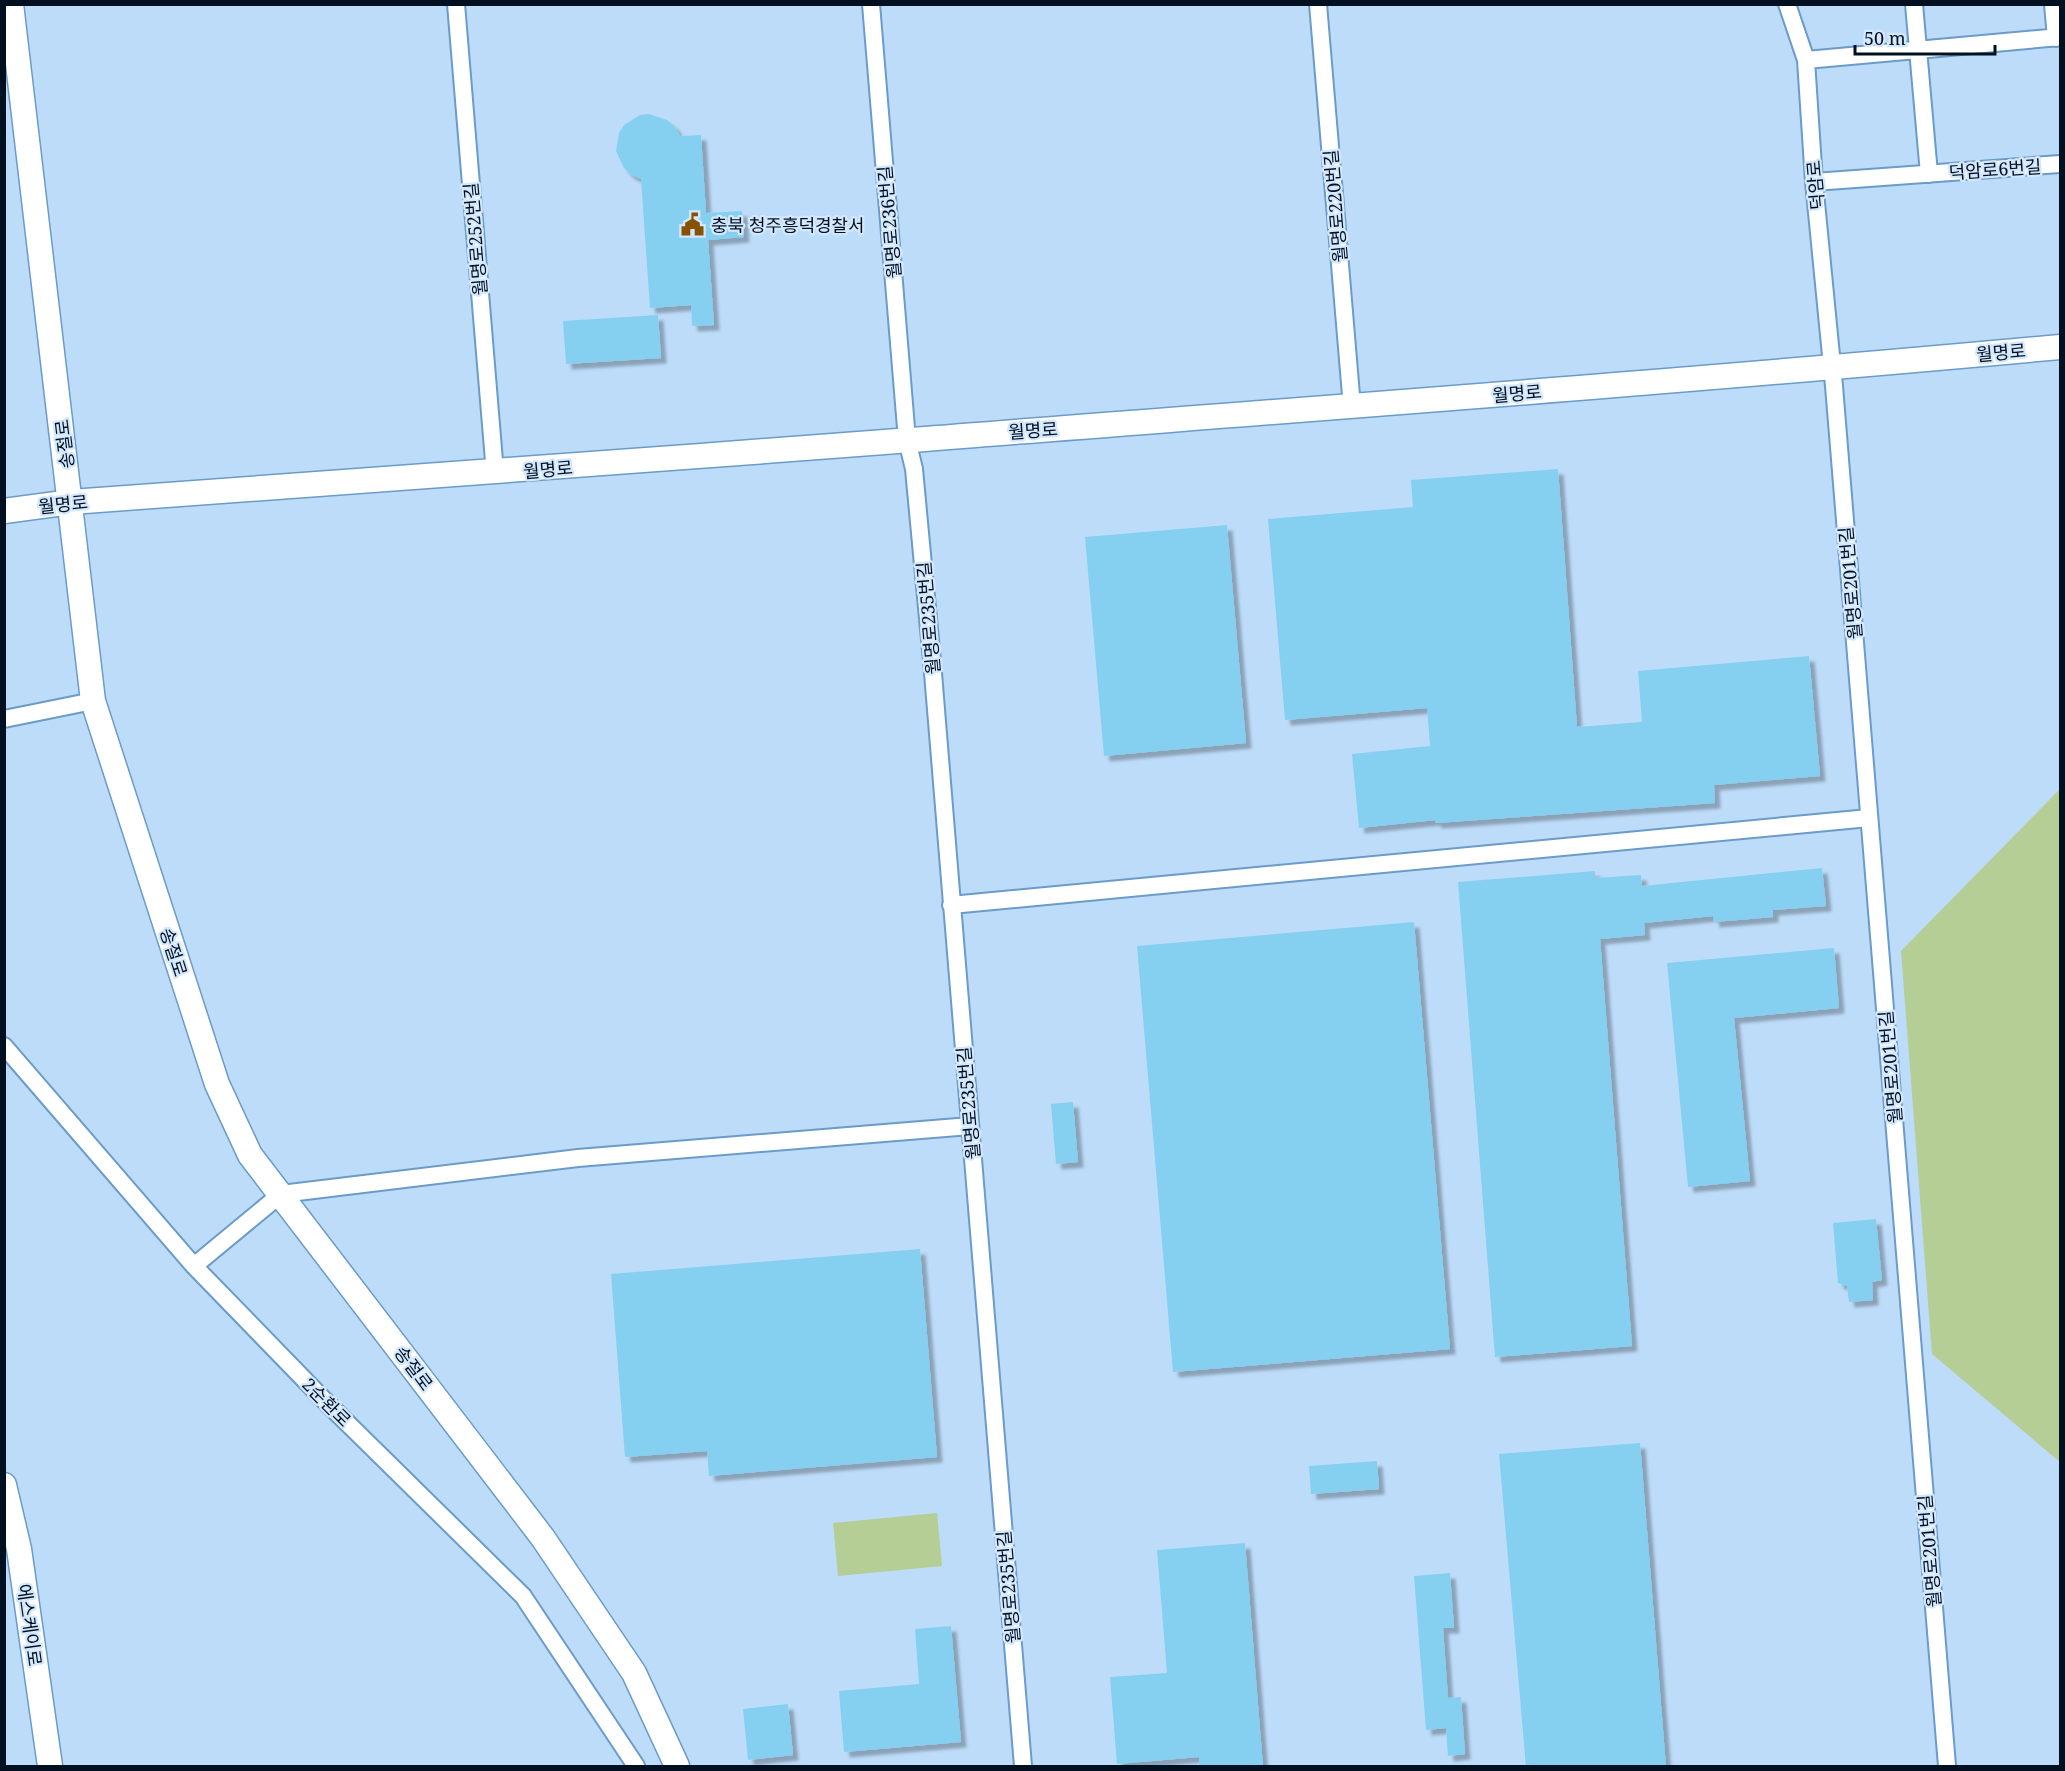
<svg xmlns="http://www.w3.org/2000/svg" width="2065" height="1771" viewBox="0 0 2065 1771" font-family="'Noto Serif','Noto Sans KR',serif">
	<defs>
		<filter id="shadow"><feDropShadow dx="5.5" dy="5.5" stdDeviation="1.5" flood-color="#0004"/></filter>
	</defs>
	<rect width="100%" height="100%" fill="#bddcf9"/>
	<path fill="#b5ce95" d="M 2060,789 L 2060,1462 L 1932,1354 L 1901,951 Z
		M 937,1513 L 942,1566 L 838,1576 L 833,1523 Z"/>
	<path fill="#85d0f0" filter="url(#shadow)" d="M 649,114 L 667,120 L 674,126 L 680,136 L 701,135 L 706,213 L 742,211 L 744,237 L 708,240 L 714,325 L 692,326 L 691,305 L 650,308 L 641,179 L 630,174 L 624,168 L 616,151 L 619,133 L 624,125 L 640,115 Z
		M 658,315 L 661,358 L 566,364 L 563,321 Z
		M 1558,469 L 1577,727 L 1642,722 L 1638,671 L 1809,656 L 1820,776 L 1714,785 L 1715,803 L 1436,823 L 1435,820 L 1359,828 L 1352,754 L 1430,746 L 1427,708 L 1285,720 L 1268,519 L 1413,507 L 1411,480 Z
		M 1227,525 L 1246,743 L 1104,756 L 1085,537 Z
		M 1822,868 L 1826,906 L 1773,910 L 1773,917 L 1714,922 L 1713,916 L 1644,923 L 1645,935 L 1600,939 L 1632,1346 L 1495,1357 L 1458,882 L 1595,871 L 1595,878 L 1641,875 L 1642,886 Z
		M 1414,922 L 1450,1349 L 1173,1372 L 1137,946 Z
		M 1834,948 L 1839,1008 L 1734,1018 L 1750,1181 L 1688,1187 L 1667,963 Z
		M 1073,1102 L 1078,1162 L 1056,1164 L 1051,1104 Z
		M 1876,1219 L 1882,1280 L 1872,1282 L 1873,1300 L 1849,1302 L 1847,1286 L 1838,1283 L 1833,1223 Z
		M 920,1249 L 937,1457 L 709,1476 L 707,1451 L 625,1457 L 611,1274 Z
		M 1640,1443 L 1666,1767 L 1526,1767 L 1499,1454 Z
		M 1377,1461 L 1379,1489 L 1311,1494 L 1309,1466 Z
		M 1245,1543 L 1263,1767 L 1199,1767 L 1199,1757 L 1117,1764 L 1110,1677 L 1167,1673 L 1157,1550 Z
		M 1450,1573 L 1454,1628 L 1443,1628 L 1448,1698 L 1461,1697 L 1465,1754 L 1448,1756 L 1446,1728 L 1426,1730 L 1414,1576 Z
		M 951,1626 L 961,1742 L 844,1752 L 839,1691 L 919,1684 L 915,1629 Z
		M 788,1704 L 793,1755 L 748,1760 L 743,1709 Z"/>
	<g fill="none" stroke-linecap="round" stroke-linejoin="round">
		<defs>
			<path id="street" d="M 456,4 L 495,473
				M 871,4 L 907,440 L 914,469 L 932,661 L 1023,1766
				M 1318,4 L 1352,407
				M 1787,4 L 1806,60 L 1814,182 L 1834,386 L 1947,1766
				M 1914,4 L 1929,174
				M 2053,4 L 2056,38
				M 1806,60 L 2060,37
				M 1814,182 L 2060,164
				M 4,719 L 93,701
				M 951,905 L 1869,818
				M 4,1046 L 194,1266 L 329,1405 L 523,1596 L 636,1766
				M 194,1266 L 281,1194 L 578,1158 L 970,1126"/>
			<path id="secondary" d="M 11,4 L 93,701 L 217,1084 L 250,1155 L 543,1538 L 634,1673 L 677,1766
				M 4,511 L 71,502 C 351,483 631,461 911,440 C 1294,410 1678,382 2060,347
				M 4,1485 L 19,1549 L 50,1766"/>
		</defs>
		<use href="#street" stroke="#6a9bc9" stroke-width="20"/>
		<use href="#secondary" stroke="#6a9bc9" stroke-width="27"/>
		<use href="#street" stroke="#fff" stroke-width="16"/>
		<use href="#secondary" stroke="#fff" stroke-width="24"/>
	</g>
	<defs>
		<symbol id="civic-bare" viewBox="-9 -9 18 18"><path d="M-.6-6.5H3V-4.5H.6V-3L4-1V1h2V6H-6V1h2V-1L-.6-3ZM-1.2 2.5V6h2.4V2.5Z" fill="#875200" stroke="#d3e8fc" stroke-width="2.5" paint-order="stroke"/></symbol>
	</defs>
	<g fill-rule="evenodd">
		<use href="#civic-bare" x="676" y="208" width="33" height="33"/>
	</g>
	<g text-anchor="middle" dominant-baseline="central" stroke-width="4.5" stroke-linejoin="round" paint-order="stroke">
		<g font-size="18" fill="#001021" stroke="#d3e8fc">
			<text transform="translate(1995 169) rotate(-4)">덕암로6번길</text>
			<text transform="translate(1815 185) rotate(-95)">덕암로</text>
			<text transform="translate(1335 206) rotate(-95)">월명로220번길</text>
			<text transform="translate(889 222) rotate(-95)">월명로236번길</text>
			<text transform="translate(475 239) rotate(-95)">월명로252번길</text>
			<text transform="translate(2001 352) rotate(-5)">월명로</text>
			<text transform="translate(1517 393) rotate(-5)">월명로</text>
			<text transform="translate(1033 430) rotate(-4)">월명로</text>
			<text transform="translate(64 444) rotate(-97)">송절로</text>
			<text transform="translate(548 469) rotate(-5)">월명로</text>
			<text transform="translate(63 504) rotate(-6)">월명로</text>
			<text transform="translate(1850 583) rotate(-95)">월명로201번길</text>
			<text transform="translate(928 618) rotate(-95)">월명로235번길</text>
			<text transform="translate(174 952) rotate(72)">송절로</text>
			<text transform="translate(1890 1067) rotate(-95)">월명로201번길</text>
			<text transform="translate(968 1103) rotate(-95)">월명로235번길</text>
			<text transform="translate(414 1368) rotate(53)">송절로</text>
			<text transform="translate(327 1402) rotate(45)">2순환로</text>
			<text transform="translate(1929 1551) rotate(-95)">월명로201번길</text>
			<text transform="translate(1008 1587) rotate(-95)">월명로235번길</text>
			<text transform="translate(30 1625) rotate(82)">에스케이로</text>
		</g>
		<g font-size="18" fill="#001021" stroke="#d3e8fc" text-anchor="start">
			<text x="711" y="225">충북 청주흥덕경찰서</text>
		</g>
	</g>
	<rect width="2065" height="1771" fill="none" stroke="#001021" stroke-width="12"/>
	<path d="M1855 45v9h140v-9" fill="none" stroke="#001021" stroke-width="3"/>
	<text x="1864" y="45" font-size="18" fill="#001021" stroke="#d3e8fc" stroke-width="4.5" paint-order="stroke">50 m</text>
</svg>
